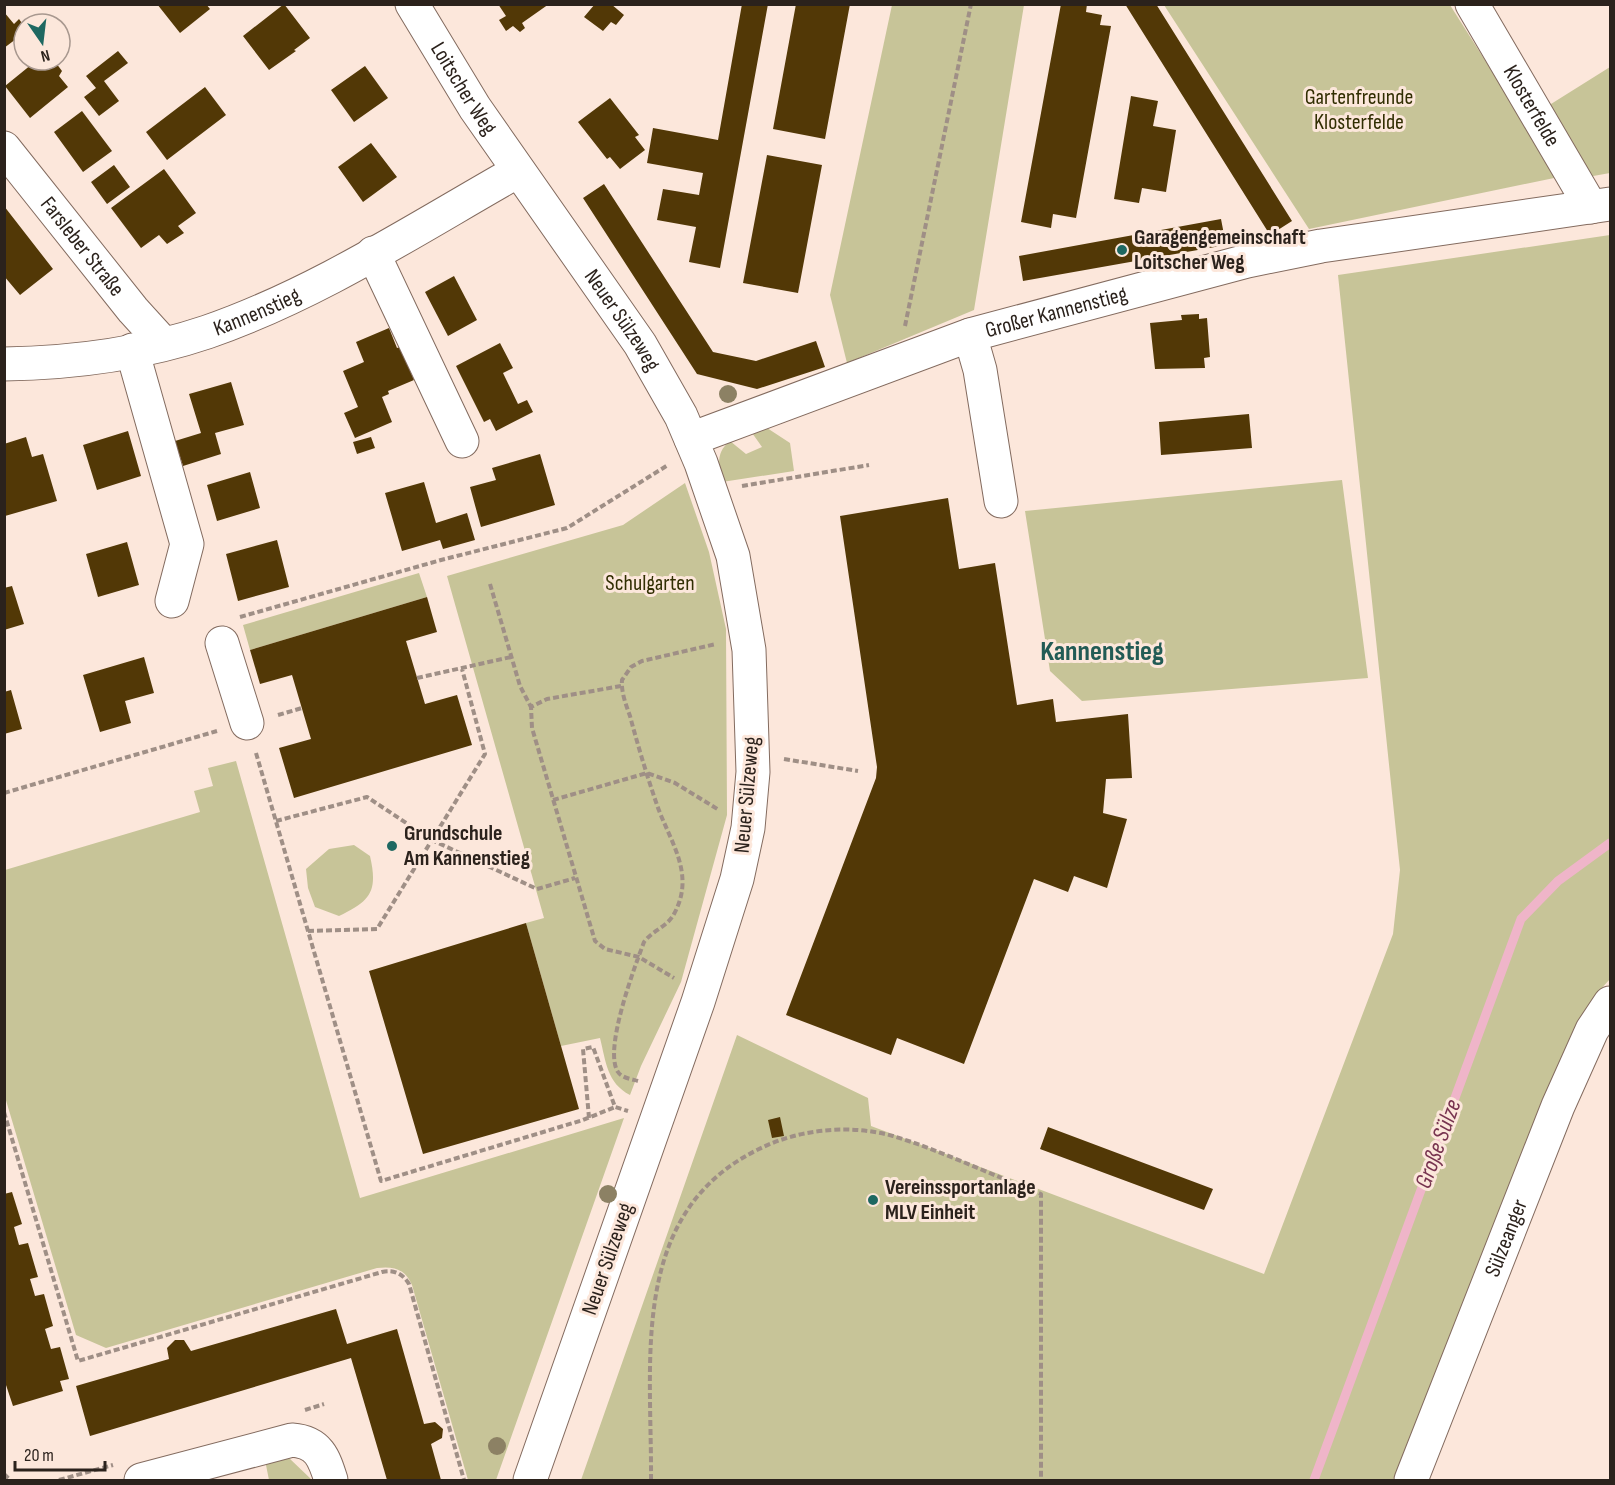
<svg xmlns="http://www.w3.org/2000/svg" width="1615" height="1485" viewBox="0 0 1615 1485" font-family="'Sofia Sans Condensed',sans-serif">
	<rect width="100%" height="100%" fill="#fce7db"/>
	<path fill="#c7c498" d="M 892,5 L 1024,5 L 974,310 L 847,363 L 830,295 Z
		M 1164,5 L 1450,5 L 1559,177 L 1309,229 Z
		M 1610,67 L 1610,173 L 1582,178 L 1543,109 Z
		M 1610,235 L 1610,979 L 1599,991 L 1570,1037 L 1393,1480 L 581,1480 L 737,1035 L 868,1098 L 871,1126 L 1264,1274 L 1393,934 L 1400,870 L 1338,275 Z
		M 764,426 L 790,443 L 794,471 L 722,482 C 718,465 716,452 730,441 L 746,454 L 762,447 L 750,430 Z
		M 1342,480 L 1368,678 L 1082,701 L 1050,671 L 1025,511 Z
		M 685,483 L 709,552 L 726,629 L 727,815 L 681,982 L 641,1066 L 630,1095 C 607,1083 606,1062 600,1038 L 561,1046 L 526,923 L 544,918 L 447,576 L 623,525 Z
		M 419,573 L 427,597 L 250,650 L 243,625 Z
		M 236,761 L 360,1198 L 624,1118 L 496,1480 L 468,1480 L 412,1285 C 405,1269 394,1266 377,1268 L 106,1348 L 76,1335 L 5,1097 L 5,870 L 200,812 L 194,791 L 213,786 L 208,768 Z
		M 354,845 L 370,856 C 378,891 371,901 339,916 L 315,907 L 308,888 L 306,869 L 329,849 Z
		M 289,1458 L 312,1480 L 269,1480 L 265,1460 Z"/>
	<g fill="none" stroke-linecap="round" stroke-linejoin="round">
		<path stroke="#efb5c9" stroke-width="9" d="M 1314,1480 L 1521,919 L 1558,881 L 1610,843"/>
	</g>
	<path fill="#523806" d="M 157,4 L 206,4 L 210,9 L 180,33 Z
		M 284,4 L 310,38 L 294,50 L 296,51 L 269,70 L 243,36 Z
		M 498,4 L 549,4 L 522,23 L 525,28 L 520,32 L 513,26 L 506,31 L 499,20 L 506,16 Z
		M 595,4 L 611,4 L 624,15 L 616,25 L 611,22 L 603,31 L 584,17 Z
		M 742,4 L 768,4 L 720,268 L 689,262 L 696,227 L 657,220 L 663,189 L 699,195 L 703,173 L 647,163 L 653,128 L 718,140 Z
		M 796,4 L 850,4 L 825,139 L 773,129 Z
		M 1061,4 L 1087,4 L 1086,12 L 1102,15 L 1100,25 L 1111,26 L 1076,218 L 1053,214 L 1051,228 L 1021,222 Z
		M 1125,4 L 1156,4 L 1292,221 L 1270,235 Z
		M 4,12 L 14,24 L 19,19 L 24,26 L 24,33 L 4,48 Z
		M 118,51 L 128,63 L 104,81 L 119,101 L 99,116 L 84,97 L 96,88 L 86,76 Z
		M 37,60 L 47,60 L 51,65 L 56,63 L 62,71 L 59,76 L 68,87 L 30,118 L 5,86 Z
		M 365,66 L 388,98 L 354,122 L 331,90 Z
		M 205,87 L 226,115 L 167,160 L 146,132 Z
		M 1131,96 L 1158,101 L 1153,126 L 1176,130 L 1166,192 L 1142,188 L 1139,203 L 1114,199 Z
		M 610,98 L 639,135 L 635,137 L 645,150 L 620,169 L 610,157 L 607,159 L 578,122 Z
		M 82,111 L 112,151 L 83,172 L 54,132 Z
		M 371,143 L 397,177 L 363,202 L 338,167 Z
		M 767,155 L 822,165 L 798,293 L 743,283 Z
		M 114,165 L 130,187 L 107,204 L 91,182 Z
		M 164,169 L 196,213 L 178,226 L 184,233 L 167,244 L 159,235 L 141,248 L 111,208 Z
		M 604,184 L 713,352 L 756,361 L 816,341 L 825,367 L 757,389 L 697,374 L 583,198 Z
		M 4,206 L 53,269 L 20,295 L 4,276 Z
		M 1221,219 L 1226,245 L 1023,281 L 1019,256 Z
		M 454,276 L 477,320 L 448,336 L 425,292 Z
		M 1199,314 L 1199,319 L 1207,318 L 1210,357 L 1204,358 L 1205,368 L 1155,369 L 1150,323 L 1182,320 L 1181,315 Z
		M 389,328 L 397,348 L 400,347 L 414,380 L 388,391 L 389,394 L 382,397 L 392,422 L 355,438 L 344,413 L 358,407 L 343,371 L 364,362 L 356,342 Z
		M 500,343 L 513,368 L 503,373 L 518,404 L 527,400 L 533,412 L 496,431 L 490,419 L 484,422 L 456,366 Z
		M 231,382 L 244,425 L 215,433 L 221,454 L 183,466 L 175,441 L 201,433 L 189,394 Z
		M 1249,414 L 1252,448 L 1161,455 L 1159,422 Z
		M 128,431 L 141,476 L 97,490 L 83,445 Z
		M 26,437 L 32,457 L 43,454 L 57,501 L 5,516 L 4,444 Z
		M 371,437 L 375,448 L 357,454 L 353,442 Z
		M 540,454 L 555,505 L 481,527 L 470,487 L 496,480 L 492,468 Z
		M 250,472 L 260,508 L 217,521 L 207,485 Z
		M 424,482 L 436,523 L 467,513 L 475,540 L 443,549 L 440,540 L 402,551 L 385,493 Z
		M 948,498 L 959,569 L 995,563 L 1017,705 L 1053,699 L 1056,722 L 1128,714 L 1132,778 L 1106,779 L 1103,813 L 1127,819 L 1107,888 L 1074,876 L 1068,892 L 1034,879 L 964,1064 L 897,1038 L 891,1055 L 786,1015 L 876,778 L 877,767 L 840,516 Z
		M 277,540 L 289,587 L 238,601 L 226,554 Z
		M 127,542 L 139,585 L 98,597 L 86,554 Z
		M 12,586 L 24,624 L 4,630 L 4,588 Z
		M 427,597 L 437,632 L 406,641 L 425,704 L 457,695 L 472,745 L 294,798 L 279,748 L 311,739 L 292,675 L 260,684 L 250,650 Z
		M 144,657 L 154,693 L 125,701 L 131,723 L 100,732 L 83,675 Z
		M 11,690 L 22,729 L 4,734 L 4,692 Z
		M 526,923 L 579,1109 L 423,1154 L 369,971 Z
		M 780,1117 L 784,1136 L 772,1138 L 768,1120 Z
		M 1048,1127 L 1213,1189 L 1204,1210 L 1040,1149 Z
		M 12,1192 L 22,1224 L 14,1227 L 19,1245 L 28,1243 L 38,1277 L 30,1279 L 35,1296 L 44,1294 L 53,1326 L 45,1329 L 51,1349 L 60,1347 L 69,1379 L 60,1381 L 63,1391 L 13,1406 L 4,1379 L 4,1194 Z
		M 336,1309 L 347,1344 L 397,1329 L 424,1424 L 435,1422 L 443,1429 L 442,1438 L 431,1444 L 441,1480 L 387,1480 L 351,1358 L 90,1436 L 76,1386 L 169,1359 L 167,1348 L 175,1340 L 184,1340 L 191,1351 Z"/>
	<g fill="none" stroke-linecap="round" stroke-linejoin="round">
		<defs>
			<g id="minor">
				<path id="s1" d="M 412,4 L 475,108 L 640,344 L 681,416 L 701,463 L 733,556 L 749,650 L 753,772 L 748,828 L 737,879 L 698,1002 L 530,1480"/>
				<path id="s2" d="M 1472,4 L 1591,207"/>
				<path id="s3" d="M 4,148 L 133,310 L 163,343"/>
				<path d="M 373,253 L 462,441"/>
				<path d="M 970,335 L 980,370 L 1001,501"/>
				<path d="M 132,350 L 187,544 L 172,601"/>
				<path id="s4" d="M 4,364 C 72,363 142,354 207,332 C 317,294 417,228 518,171"/>
				<path id="s5" d="M 691,439 L 970,335 L 1247,261 L 1321,246 L 1610,204"/>
				<path d="M 222,643 L 247,723"/>
				<path d="M 141,1480 L 292,1440 C 319,1442 324,1458 331,1480"/>
				<path id="s6" d="M 1411,1480 L 1558,1106 L 1592,1030 L 1610,1003"/>
			</g>
		</defs>
		<use href="#minor" stroke="#836b5f" stroke-width="35"/>
		<path stroke="#9f8f86" stroke-width="4" stroke-dasharray="6 3" stroke-linecap="butt" d="M 905,326 L 971,4
			M 742,486 L 869,465
			M 490,584 L 520,686 L 531,707
			M 240,617 L 441,560 L 567,528 L 668,465
			M 417,678 L 511,657
			M 621,686 L 547,699 L 531,707 L 532,728 L 595,941 L 605,949 L 639,957 L 674,978
			M 278,715 L 302,708
			M 256,753 L 381,1181 L 583,1120 L 615,1107
			M 784,759 L 858,771
			M 4,793 L 217,731
			M 553,800 L 647,773 L 675,783 L 719,810
			M 276,821 L 367,797 L 432,840 L 537,889 L 575,878
			M 308,931 L 377,929 L 485,754 L 462,669
			M 638,1081 C 631,1079 622,1078 618,1072 C 603,1050 635,966 644,942 C 653,930 667,927 674,914 C 696,874 670,842 657,805 C 647,776 638,746 630,716 C 626,705 621,692 622,680 L 631,667 L 642,661 L 716,644
			M 4,1112 L 78,1361 L 382,1272 C 394,1269 403,1274 409,1284 L 464,1480
			M 589,1118 L 583,1049 L 593,1047 L 615,1107 L 628,1111
			M 305,1410 L 324,1404
			M 4,1474 L 10,1480
			M 59,1480 L 113,1465
			M 651,1480 C 652,1358 628,1213 759,1149 C 799,1129 850,1124 893,1136 C 940,1150 994,1176 1041,1194 L 1041,1480"/>
		<use href="#minor" stroke="#fff" stroke-width="33"/>
	</g>
	<g fill="#8c8164">
		<circle cx="728" cy="394" r="9"/>
		<circle cx="608" cy="1194" r="9"/>
		<circle cx="497" cy="1446" r="9"/>
	</g>
	<g fill="#1e6861" stroke="#fce7db" stroke-width="2">
		<circle cx="1122" cy="250" r="6"/>
		<circle cx="392" cy="846" r="6"/>
		<circle cx="873" cy="1200" r="6"/>
	</g>
	<g text-anchor="middle" dominant-baseline="central" stroke-width="6" stroke-linejoin="round" paint-order="stroke">
		<g font-size="22" fill="#2b221c" stroke="#fce7db">
			<text stroke="none"><textPath href="#s1" startOffset="99">Loitscher Weg</textPath></text>
			<text stroke="none"><textPath href="#s2" startOffset="118">Klosterfelde</textPath></text>
			<text stroke="none"><textPath href="#s3" startOffset="126">Farsleber Straße</textPath></text>
			<text stroke="none"><textPath href="#s4" startOffset="260">Kannenstieg</textPath></text>
			<text stroke="none"><textPath href="#s5" startOffset="387">Großer Kannenstieg</textPath></text>
			<text stroke="none"><textPath href="#s1" startOffset="380">Neuer Sülzeweg</textPath></text>
			<text transform="translate(747 795) rotate(-85)">Neuer Sülzeweg</text>
			<text stroke="none"><textPath href="#s6" startOffset="260">Sülzeanger</textPath></text>
			<text transform="translate(608 1259) rotate(-71)">Neuer Sülzeweg</text>
		</g>
		<g font-size="22" fill="#312e02" stroke="#fce7db">
			<text x="1359" y="97">Gartenfreunde<tspan x="1359" dy="25">Klosterfelde</tspan></text>
			<text x="650" y="583">Schulgarten</text>
		</g>
		<g font-size="22" font-weight="bold" fill="#2b221c" stroke="#fce7db" text-anchor="start">
			<text x="1134" y="237">Garagengemeinschaft<tspan x="1134" dy="25">Loitscher Weg</tspan></text>
			<text x="404" y="833">Grundschule<tspan x="404" dy="25">Am Kannenstieg</tspan></text>
			<text x="885" y="1187">Vereinssportanlage<tspan x="885" dy="25">MLV Einheit</tspan></text>
		</g>
		<g font-size="24" font-style="italic" fill="#783450" stroke="#fce7db">
			<text transform="translate(1438 1144) rotate(-70)">Große Sülze</text>
		</g>
		<g font-size="28" font-weight="bold" fill="#225b55" stroke="#fce7db">
			<text x="1102" y="651">Kannenstieg</text>
		</g>
	</g>
	<rect width="1615" height="1485" fill="none" stroke="#2b221c" stroke-width="12"/>
	<g transform="translate(42 42) rotate(166)"><circle r="28" fill="#fce7db" stroke="#a8988f" stroke-width="1.5"/>
	<path d="M0-4.5L10 22L0 15L-10 22Z" fill="#1e6861"/>
	<text y="-9" font-size="16" font-weight="bold" text-anchor="middle" fill="#2b221c">N</text>
	</g>
	<path d="M15 1461v9h90v-9" fill="none" stroke="#2b221c" stroke-width="3"/>
	<text x="24" y="1461" font-size="18" fill="#2b221c" stroke="#fce7db" stroke-width="4.5" paint-order="stroke">20 m</text>
</svg>
